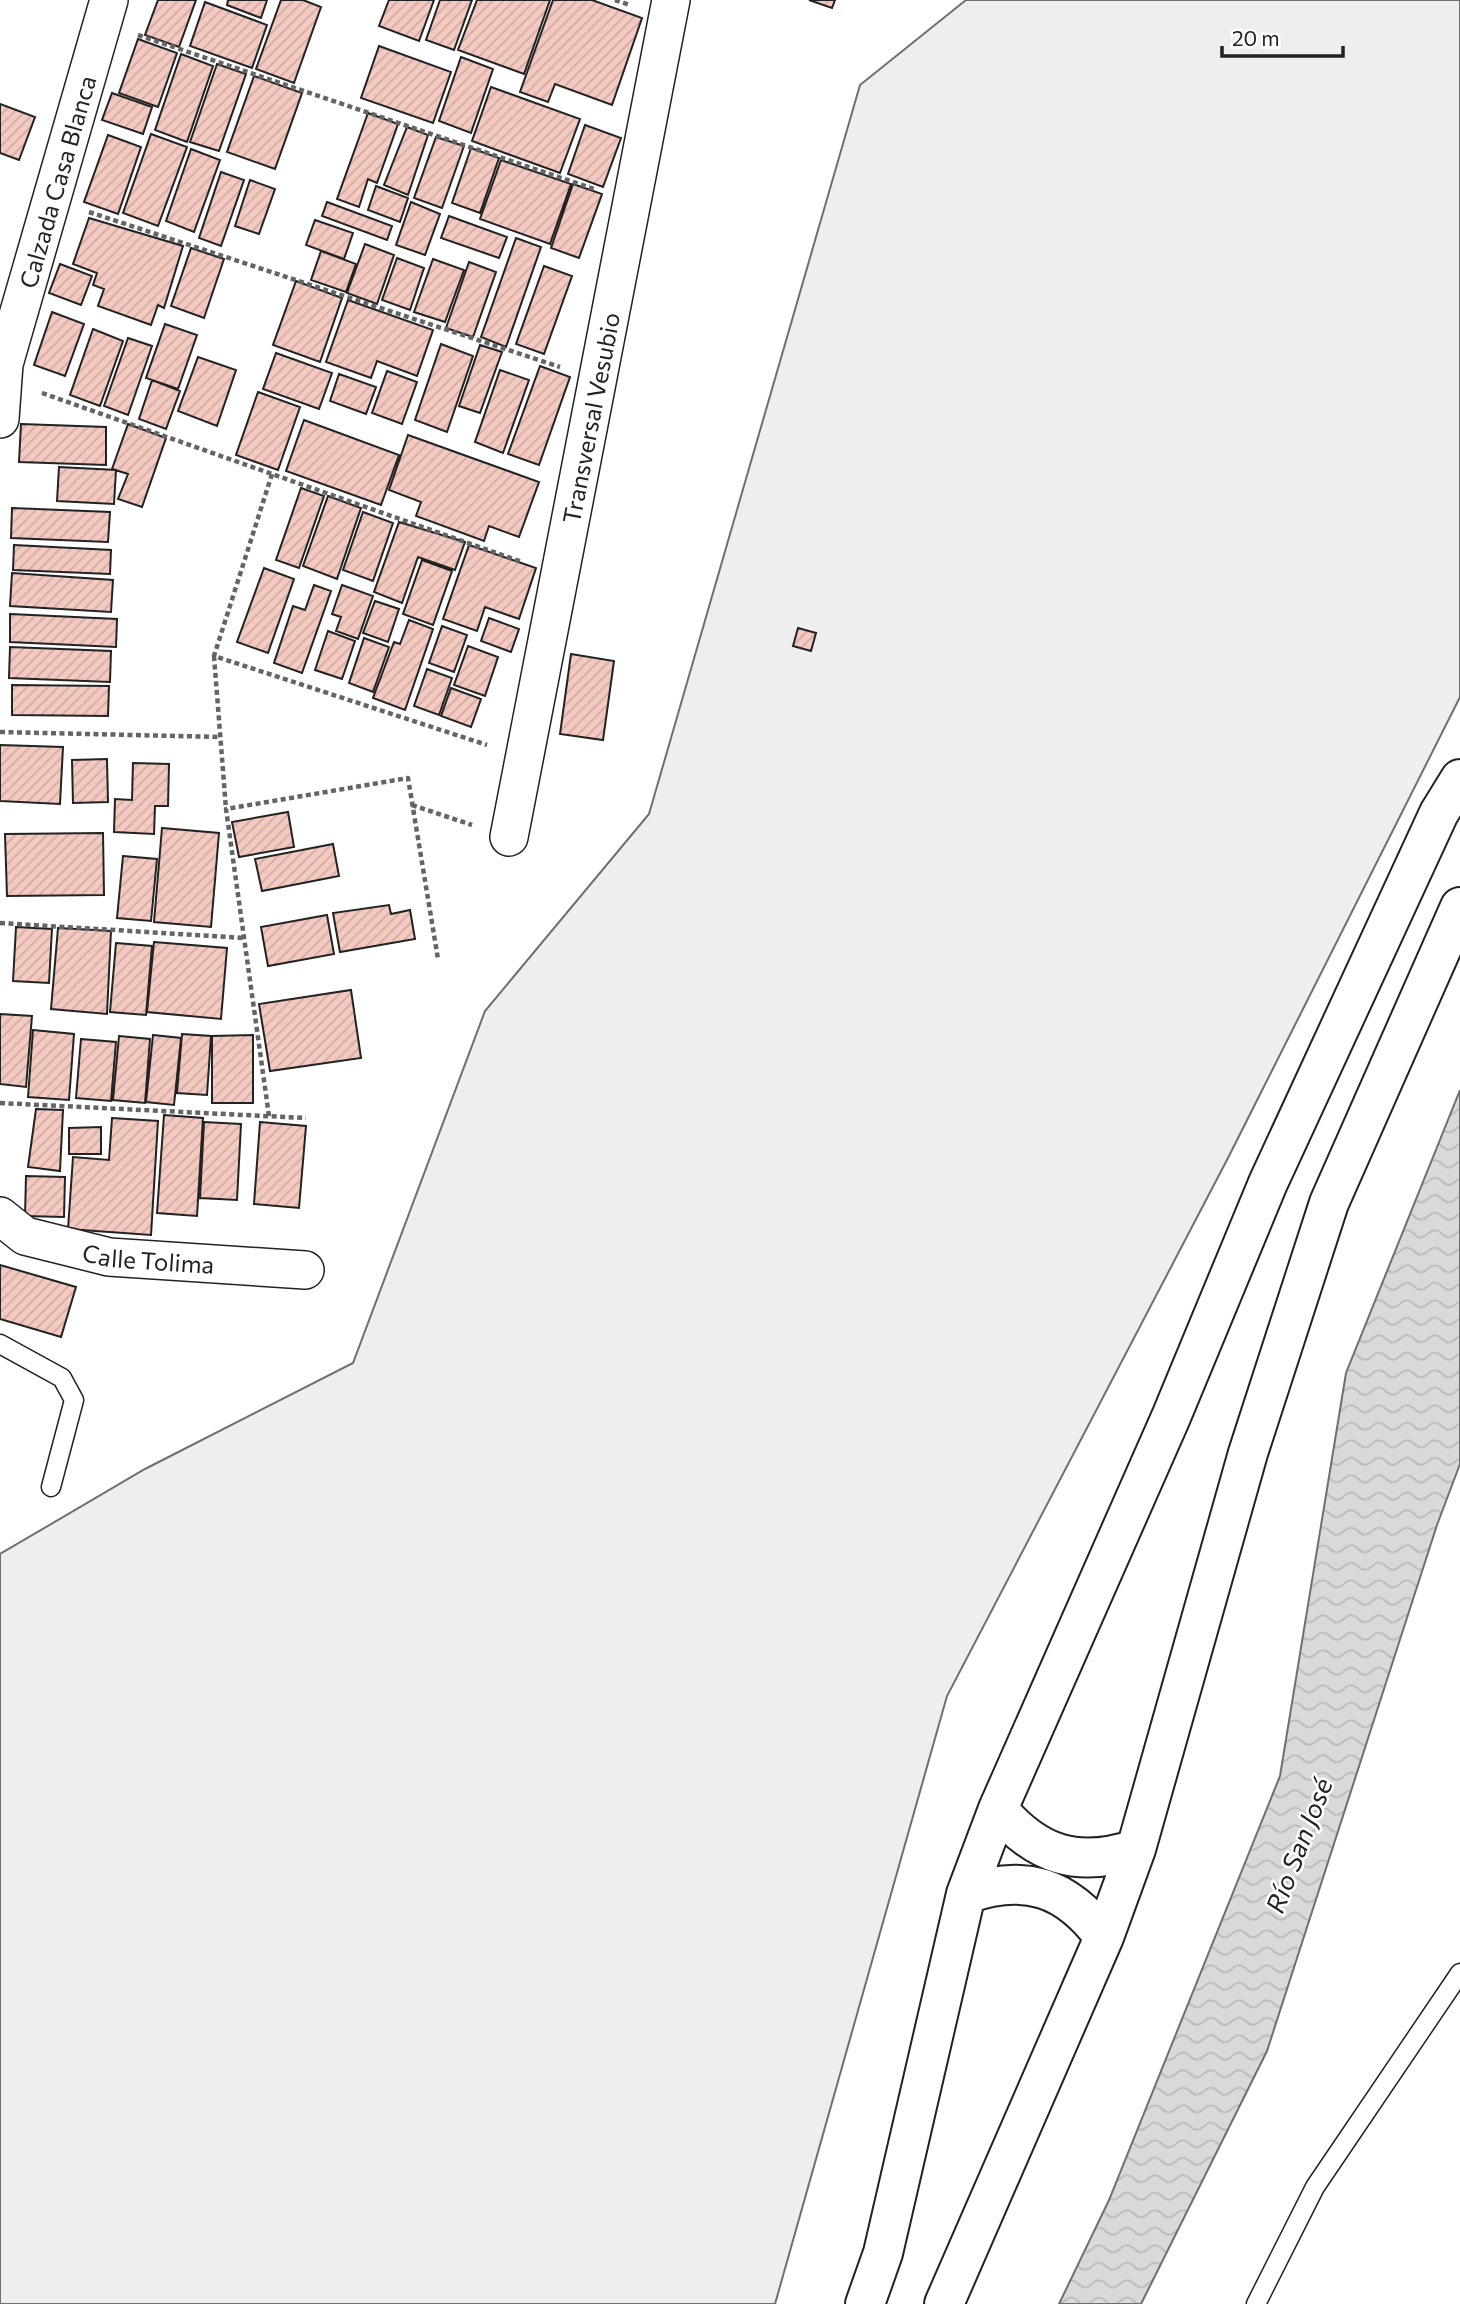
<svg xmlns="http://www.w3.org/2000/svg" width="1460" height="2304" viewBox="0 0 1460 2304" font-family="Commissioner,sans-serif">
	<defs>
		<pattern id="water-waves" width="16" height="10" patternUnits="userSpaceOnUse" patternTransform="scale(1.75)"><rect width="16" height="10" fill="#d9d9d9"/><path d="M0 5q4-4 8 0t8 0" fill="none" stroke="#bababa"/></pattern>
		<pattern id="building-hatch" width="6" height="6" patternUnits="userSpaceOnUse" patternTransform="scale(1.75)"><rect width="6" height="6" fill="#f3c9c0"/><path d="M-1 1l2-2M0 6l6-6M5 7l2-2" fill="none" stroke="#d0aca5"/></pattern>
	</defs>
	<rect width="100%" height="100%" fill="#fff"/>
	<path fill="#eee" stroke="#6f6f6f" stroke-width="2" d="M 966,0 L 1460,0 L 1460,697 L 1229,1156 L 947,1696 L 775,2304 L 0,2304 L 0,1554 L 145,1469 L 353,1363 L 485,1011 L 649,814 L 860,85 Z"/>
	<path fill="url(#water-waves)" stroke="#6f6f6f" stroke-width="2" d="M 1460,1090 L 1460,1464 L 1437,1525 L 1267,2051 L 1141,2304 L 1059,2304 L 1109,2200 L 1280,1776 L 1346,1373 Z"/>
	<path fill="url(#building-hatch)" stroke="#222" stroke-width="2" d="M 158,0 L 196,0 L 179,47 L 145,35 Z
		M 228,0 L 267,0 L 261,18 L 227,5 Z
		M 281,0 L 303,0 L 321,7 L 294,83 L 256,69 Z
		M 389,0 L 434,0 L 419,41 L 379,26 Z
		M 440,0 L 472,0 L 454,50 L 426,40 Z
		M 477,0 L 550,0 L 524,74 L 458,50 Z
		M 553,0 L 592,0 L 642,18 L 612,105 L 555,84 L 548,102 L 520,92 Z
		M 809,0 L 835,0 L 832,8 Z
		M 205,2 L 267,25 L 252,68 L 190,46 Z
		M 138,39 L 177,53 L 158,107 L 119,93 Z
		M 379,46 L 451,72 L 433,123 L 361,98 Z
		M 181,54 L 213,66 L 187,142 L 155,130 Z
		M 461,57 L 493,69 L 471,133 L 439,121 Z
		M 217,64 L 246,74 L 219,151 L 190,142 Z
		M 254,76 L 302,93 L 275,169 L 227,152 Z
		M 491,87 L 580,119 L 560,173 L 472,141 Z
		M 112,93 L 152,107 L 143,134 L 102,120 Z
		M 0,104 L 35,117 L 19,160 L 0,153 Z
		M 368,113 L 398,124 L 377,183 L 368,179 L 359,207 L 337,199 Z
		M 585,125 L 621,138 L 603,187 L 568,174 Z
		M 407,127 L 428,135 L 408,195 L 384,185 Z
		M 151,134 L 187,147 L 158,226 L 123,213 Z
		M 108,135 L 141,147 L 118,214 L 84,202 Z
		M 436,137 L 464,146 L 442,208 L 414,198 Z
		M 471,148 L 499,158 L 480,213 L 452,203 Z
		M 191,149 L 220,160 L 194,232 L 166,221 Z
		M 501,160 L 571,184 L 550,244 L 480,219 Z
		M 221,172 L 244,180 L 221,246 L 199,238 Z
		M 250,180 L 275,189 L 259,234 L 235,226 Z
		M 573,184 L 602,194 L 579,258 L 551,248 Z
		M 376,186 L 408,198 L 400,222 L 368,210 Z
		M 327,202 L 392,226 L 387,240 L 322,216 Z
		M 411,202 L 440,214 L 425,255 L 396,245 Z
		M 449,216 L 507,237 L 499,258 L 441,238 Z
		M 89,218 L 183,246 L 164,308 L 158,305 L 151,325 L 98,306 L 104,289 L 93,285 L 97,273 L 73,264 Z
		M 315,220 L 353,233 L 344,259 L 306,245 Z
		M 516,238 L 541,247 L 506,347 L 481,337 Z
		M 365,244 L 394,255 L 377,304 L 347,293 Z
		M 191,248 L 224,259 L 204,318 L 171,306 Z
		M 321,251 L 356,264 L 346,292 L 311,280 Z
		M 397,258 L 424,268 L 410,310 L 382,300 Z
		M 433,259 L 464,270 L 445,322 L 414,312 Z
		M 469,262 L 496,272 L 473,337 L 446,328 Z
		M 60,264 L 92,276 L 81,305 L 49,293 Z
		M 544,266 L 572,276 L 544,354 L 516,344 Z
		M 296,281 L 342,298 L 320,362 L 273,345 Z
		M 348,300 L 433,330 L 417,376 L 377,361 L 371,378 L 326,362 Z
		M 52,312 L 84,324 L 65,376 L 34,365 Z
		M 165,324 L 197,335 L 178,389 L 146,378 Z
		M 93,329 L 123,341 L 100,406 L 70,395 Z
		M 128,338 L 152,346 L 128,415 L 104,406 Z
		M 441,344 L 473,356 L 447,432 L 415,420 Z
		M 480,345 L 502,352 L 480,413 L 459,406 Z
		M 276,353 L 332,373 L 319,409 L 263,389 Z
		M 198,357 L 236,370 L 217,426 L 178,411 Z
		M 540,366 L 570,377 L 539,465 L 508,454 Z
		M 500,370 L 529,380 L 503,453 L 475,442 Z
		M 387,371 L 417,382 L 402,424 L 372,413 Z
		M 339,374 L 376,387 L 366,414 L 330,401 Z
		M 152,380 L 180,391 L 166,429 L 139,419 Z
		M 258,392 L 300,407 L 278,470 L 236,455 Z
		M 304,420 L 399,455 L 381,505 L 286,471 Z
		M 21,424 L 106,427 L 106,465 L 19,462 Z
		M 128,424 L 166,438 L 142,507 L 118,499 L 128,474 L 112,469 Z
		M 408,435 L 539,482 L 519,537 L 489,526 L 484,541 L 416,516 L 421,502 L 389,490 Z
		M 59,467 L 116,470 L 114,504 L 57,501 Z
		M 301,488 L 324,496 L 299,568 L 276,560 Z
		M 328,496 L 361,508 L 337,579 L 303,566 Z
		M 12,508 L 110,512 L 108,542 L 11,538 Z
		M 363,512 L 393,523 L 373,581 L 343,570 Z
		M 399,522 L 465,542 L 455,570 L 418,557 L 402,603 L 374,592 Z
		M 14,545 L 111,550 L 110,574 L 13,570 Z
		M 469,545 L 536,568 L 519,619 L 485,607 L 477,631 L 443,619 Z
		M 422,560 L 452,571 L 433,625 L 403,614 Z
		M 264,568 L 294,579 L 268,653 L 237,642 Z
		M 12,573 L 113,580 L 111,612 L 10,606 Z
		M 314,585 L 331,591 L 302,673 L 274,663 L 293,606 L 305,610 Z
		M 342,585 L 373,596 L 358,639 L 336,631 L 341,617 L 332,614 Z
		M 375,601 L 399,609 L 388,642 L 363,633 Z
		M 10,614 L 117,619 L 116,647 L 10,642 Z
		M 489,618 L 519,629 L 511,652 L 481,641 Z
		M 409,620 L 433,629 L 405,710 L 373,698 L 394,642 L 400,644 Z
		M 442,626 L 467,635 L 454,672 L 429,663 Z
		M 798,628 L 816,633 L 811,651 L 793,646 Z
		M 328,631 L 355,641 L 342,679 L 315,670 Z
		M 364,638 L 389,647 L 373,692 L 349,683 Z
		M 468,646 L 498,657 L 485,696 L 454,685 Z
		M 10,647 L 111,651 L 110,682 L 9,678 Z
		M 571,654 L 614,661 L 603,740 L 560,734 Z
		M 427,669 L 452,678 L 439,715 L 414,706 Z
		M 12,685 L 109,686 L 108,716 L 12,715 Z
		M 451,688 L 481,699 L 471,727 L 441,716 Z
		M 0,745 L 63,747 L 60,804 L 0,801 Z
		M 107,759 L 108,802 L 73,803 L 72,760 Z
		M 133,763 L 169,764 L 168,806 L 155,806 L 154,834 L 114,832 L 115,799 L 132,800 Z
		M 288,812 L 294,847 L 239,857 L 232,822 Z
		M 162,828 L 219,833 L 211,927 L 154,922 Z
		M 103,833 L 104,895 L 7,896 L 5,834 Z
		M 333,844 L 339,876 L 262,891 L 255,859 Z
		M 123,856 L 157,859 L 151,921 L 117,918 Z
		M 389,905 L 391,914 L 410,910 L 415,939 L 340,952 L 333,913 Z
		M 327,915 L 334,954 L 268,966 L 261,927 Z
		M 16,927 L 52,929 L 49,983 L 13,981 Z
		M 58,928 L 111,931 L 107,1014 L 51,1009 Z
		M 154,942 L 227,948 L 221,1019 L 147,1012 Z
		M 116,943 L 152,946 L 146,1015 L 110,1012 Z
		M 351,990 L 361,1058 L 270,1071 L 259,1004 Z
		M 0,1014 L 32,1016 L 26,1087 L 0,1084 Z
		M 33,1030 L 74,1034 L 69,1100 L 28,1097 Z
		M 182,1034 L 211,1036 L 207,1095 L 177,1093 Z
		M 153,1035 L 181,1038 L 174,1105 L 146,1102 Z
		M 253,1035 L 253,1103 L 212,1103 L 212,1036 Z
		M 119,1036 L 150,1039 L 145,1103 L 113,1100 Z
		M 81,1039 L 116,1042 L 111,1101 L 76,1098 Z
		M 36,1109 L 63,1110 L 60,1171 L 28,1167 Z
		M 164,1115 L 203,1118 L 197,1216 L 157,1213 Z
		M 112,1118 L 158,1121 L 151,1235 L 68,1229 L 73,1157 L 109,1160 Z
		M 204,1122 L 241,1124 L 237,1200 L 200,1198 Z
		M 260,1122 L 306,1126 L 299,1208 L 254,1204 Z
		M 101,1127 L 101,1154 L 69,1154 L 69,1128 Z
		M 26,1176 L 65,1177 L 64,1217 L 25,1216 Z
		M 0,1265 L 76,1287 L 61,1337 L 0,1319 Z"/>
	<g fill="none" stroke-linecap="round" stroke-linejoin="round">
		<defs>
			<path id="service" d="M 0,1344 L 62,1378 L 74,1400 L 51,1487
				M 1256,2304 L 1315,2187 L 1460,1973"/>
			<g id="minor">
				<path id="s1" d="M 0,419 L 4,364 L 109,0"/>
				<path id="s2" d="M 509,837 L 671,0"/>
				<path id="s3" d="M 0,1216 L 25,1236 L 109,1257 L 305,1270"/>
			</g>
			<path id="primary" d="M 998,1809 C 1037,1856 1078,1868 1136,1849
				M 966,1894 C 1025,1873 1067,1887 1104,1937
				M 865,2304 L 883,2253 L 966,1894 L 998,1809 L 1171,1417 L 1268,1183 L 1439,813 L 1460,779
				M 944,2304 L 1104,1937 L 1136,1849 L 1248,1453 L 1329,1203 L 1460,907"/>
		</defs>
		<use href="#service" stroke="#222" stroke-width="21"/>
		<use href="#minor" stroke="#222" stroke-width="40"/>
		<use href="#primary" stroke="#222" stroke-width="42"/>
		<path stroke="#646464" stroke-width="4.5" stroke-dasharray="5 3.5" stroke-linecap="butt" d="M 615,0 L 630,5
			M 138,35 L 594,189
			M 89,212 L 560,367
			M 42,393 L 522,562
			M 272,474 L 214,656 L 487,745
			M 214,656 L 226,809
			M 0,732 L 221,737
			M 412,805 L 472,825
			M 0,923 L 244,938
			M 0,1103 L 306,1118
			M 269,1116 L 226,809 L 408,778 L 438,959"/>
		<use href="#service" stroke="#fff" stroke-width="18"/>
		<use href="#minor" stroke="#fff" stroke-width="37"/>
		<use href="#primary" stroke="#fff" stroke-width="38"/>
	</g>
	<g text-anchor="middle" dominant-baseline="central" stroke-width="5" stroke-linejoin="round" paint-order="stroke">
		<g font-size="24" fill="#222" stroke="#fff">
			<text stroke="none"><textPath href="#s1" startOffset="245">Calzada Casa Blanca</textPath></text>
			<text stroke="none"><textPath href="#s2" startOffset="427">Transversal Vesubio</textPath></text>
			<text stroke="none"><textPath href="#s3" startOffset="158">Calle Tolima</textPath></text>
		</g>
		<g font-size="26" font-style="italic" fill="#222" stroke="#fff">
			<text transform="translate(1298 1845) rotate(-69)">Río San José</text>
		</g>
	</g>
	<path d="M1222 46v10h121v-10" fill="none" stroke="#222222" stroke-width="3.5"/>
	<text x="1232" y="46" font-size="21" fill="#222222" stroke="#ffffff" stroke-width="5" paint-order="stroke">20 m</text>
</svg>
